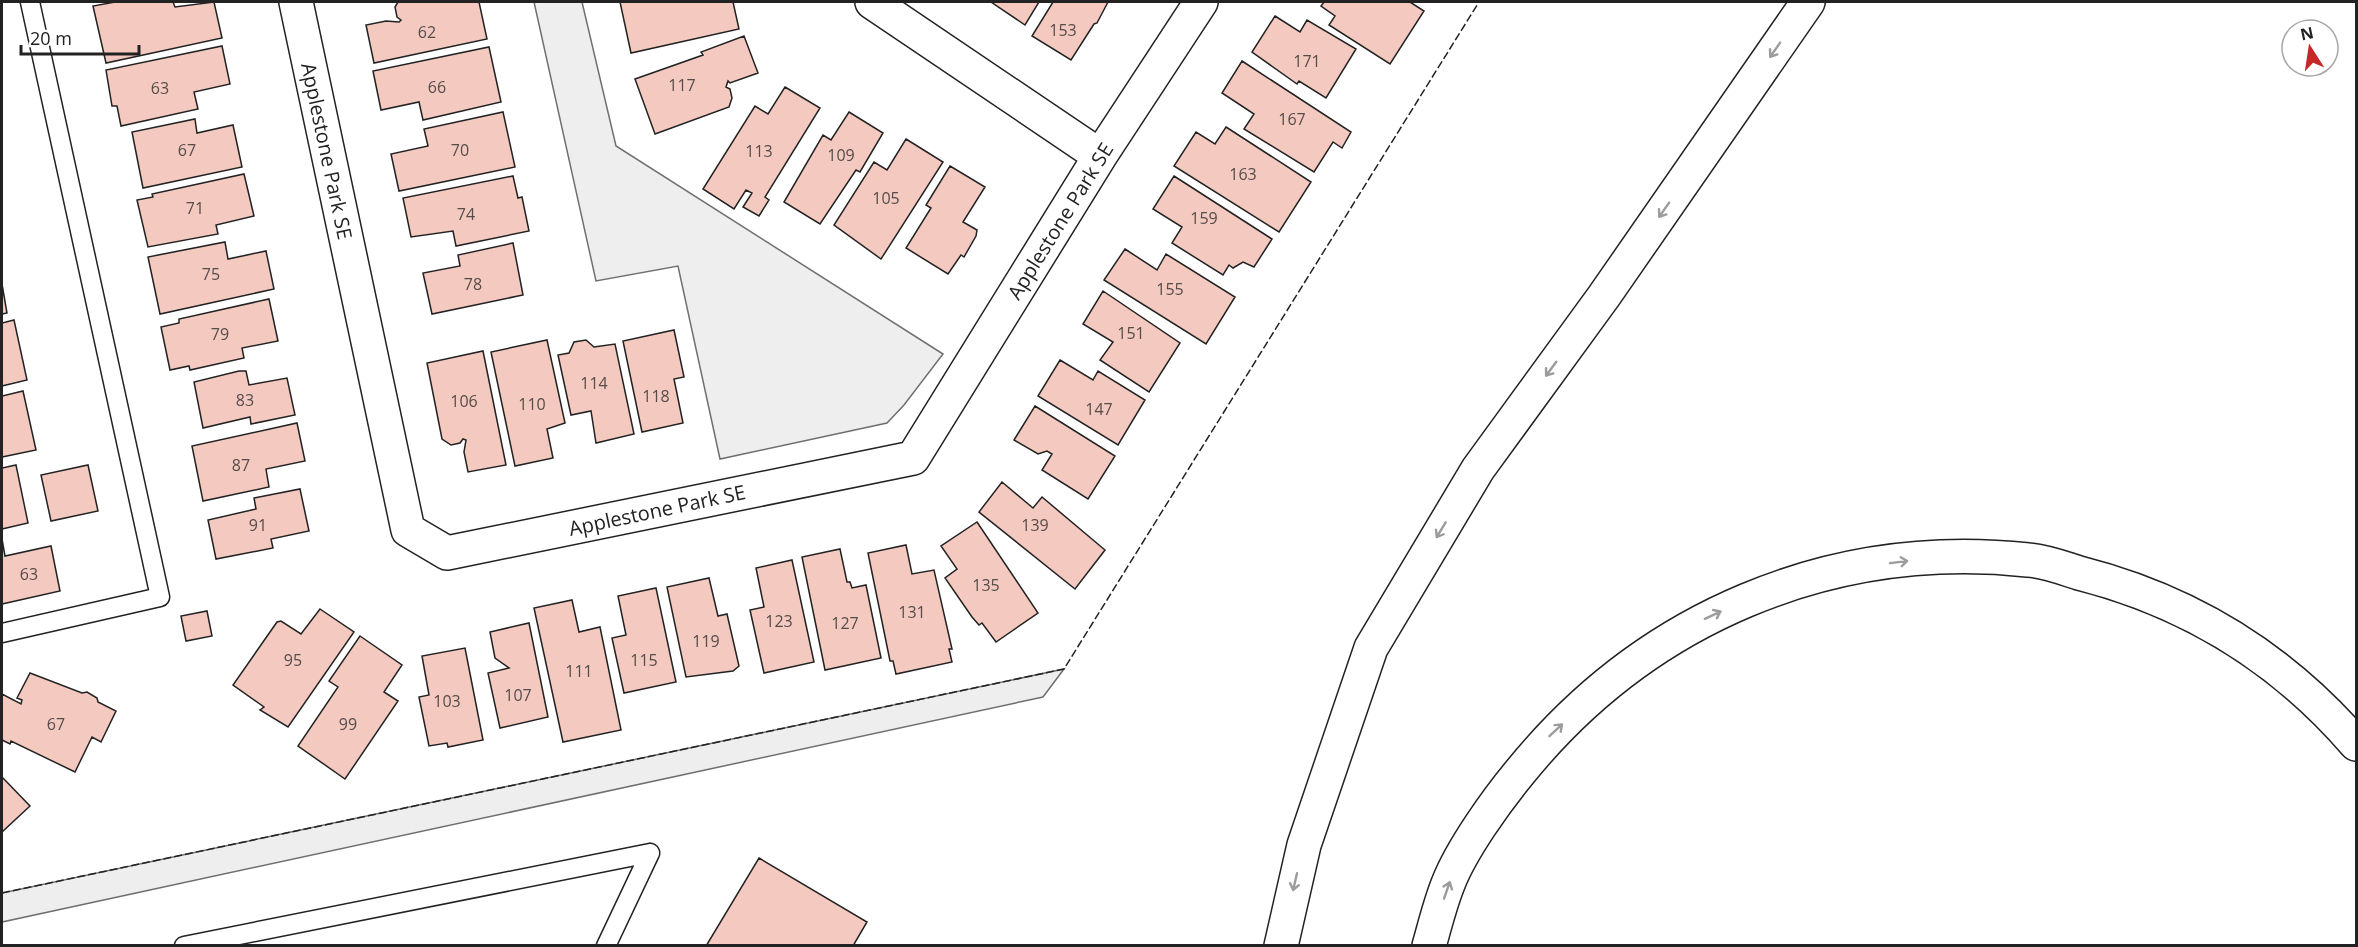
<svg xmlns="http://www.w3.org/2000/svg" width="2358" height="947" viewBox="0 0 2358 947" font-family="'Open Sans',sans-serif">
	<rect width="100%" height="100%" fill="#fff"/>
	<path fill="#eee" stroke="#6f6f6f" stroke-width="1.5" d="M 534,2 L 582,2 L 616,146 L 943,354 L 904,405 L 887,423 L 720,459 L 678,266 L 596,281 Z
		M 1064,669 L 1043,697 L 2,922 L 2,893 Z"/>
	<path fill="#f3c9c0" stroke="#222" stroke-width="1.5" d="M 115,2 L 173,2 L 175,7 L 214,2 L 222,38 L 106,63 L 93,6 Z
		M 398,2 L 479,2 L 487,39 L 374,63 L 366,25 L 386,21 L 399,22 L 401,20 L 397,17 L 395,7 Z
		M 620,2 L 733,2 L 739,29 L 631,53 Z
		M 991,2 L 1039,2 L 1025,25 Z
		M 1053,2 L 1108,2 L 1097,23 L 1094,24 L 1071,60 L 1032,36 Z
		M 1324,2 L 1410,2 L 1424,11 L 1390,64 L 1329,25 L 1335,16 L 1321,6 Z
		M 1275,16 L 1300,32 L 1307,20 L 1356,49 L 1326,98 L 1299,81 L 1297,84 L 1252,52 Z
		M 744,36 L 758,73 L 730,83 L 728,81 L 726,87 L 730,89 L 732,98 L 729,107 L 655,134 L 635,79 L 703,55 L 701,52 Z
		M 222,46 L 230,84 L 194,92 L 198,109 L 121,126 L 117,106 L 112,106 L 106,70 Z
		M 489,47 L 501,102 L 423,120 L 419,102 L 381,110 L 373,71 Z
		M 1242,61 L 1351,132 L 1342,148 L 1333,142 L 1314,172 L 1244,129 L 1254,114 L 1222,93 Z
		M 785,87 L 820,108 L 765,197 L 769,200 L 759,216 L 743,207 L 752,193 L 746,190 L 734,209 L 703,189 L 755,106 L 768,114 Z
		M 503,112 L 515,167 L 399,191 L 391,154 L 428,146 L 424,129 Z
		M 849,112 L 883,133 L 860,172 L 856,170 L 820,224 L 784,202 L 823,135 L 831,140 Z
		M 195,119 L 197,133 L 233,125 L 242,167 L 143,188 L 132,132 Z
		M 1226,127 L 1311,182 L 1279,232 L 1174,166 L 1196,132 L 1215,144 Z
		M 906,139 L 943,162 L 881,259 L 834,225 L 874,162 L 887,170 Z
		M 950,166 L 985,187 L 963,222 L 977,230 L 976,236 L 964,257 L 961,255 L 948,274 L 906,248 L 931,208 L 926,205 Z
		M 244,174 L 254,216 L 216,225 L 218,234 L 148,247 L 137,200 L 153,197 L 152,194 Z
		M 513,176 L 518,198 L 522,197 L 529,231 L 456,246 L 453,231 L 411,237 L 403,198 Z
		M 1174,176 L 1272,239 L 1254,267 L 1243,262 L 1233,268 L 1229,265 L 1223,275 L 1172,243 L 1182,227 L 1153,209 Z
		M 225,242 L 228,259 L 266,251 L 274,289 L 160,314 L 148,257 Z
		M 513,243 L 523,295 L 432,314 L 423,273 L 460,266 L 458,255 Z
		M 1125,249 L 1157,270 L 1166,254 L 1235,297 L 1206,344 L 1104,280 Z
		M 2,284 L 7,313 L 2,314 Z
		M 1103,291 L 1180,343 L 1149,392 L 1100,360 L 1113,342 L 1083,324 Z
		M 269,299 L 278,341 L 242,348 L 244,358 L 190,370 L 189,366 L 170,370 L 161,327 L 179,323 L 179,319 Z
		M 14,320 L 27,380 L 2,386 L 2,323 Z
		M 674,330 L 684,377 L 674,379 L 683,423 L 642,432 L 623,341 Z
		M 547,340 L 565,423 L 547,429 L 553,458 L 515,466 L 491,352 Z
		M 586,340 L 594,347 L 615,344 L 634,434 L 596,443 L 591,411 L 571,415 L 558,355 L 569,353 L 574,342 Z
		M 483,351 L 506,465 L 468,472 L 464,452 L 466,440 L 463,439 L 460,443 L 451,445 L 442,439 L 427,363 Z
		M 1060,360 L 1093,380 L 1098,371 L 1145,400 L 1118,445 L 1038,396 Z
		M 239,371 L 246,371 L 249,385 L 287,378 L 295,415 L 251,424 L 250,417 L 203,428 L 194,382 Z
		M 23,391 L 36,450 L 2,457 L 2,396 Z
		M 1035,406 L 1115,456 L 1088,499 L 1042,470 L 1052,454 L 1047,451 L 1038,454 L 1014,440 Z
		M 297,423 L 305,461 L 266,469 L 269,487 L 203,501 L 192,446 Z
		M 16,465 L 28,523 L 2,529 L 2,468 Z
		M 88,465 L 98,511 L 51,521 L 41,475 Z
		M 1002,482 L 1033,508 L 1042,497 L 1105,550 L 1075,589 L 979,512 Z
		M 300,489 L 309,531 L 271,539 L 273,548 L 216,559 L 208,520 L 256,509 L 254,498 Z
		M 977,522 L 1038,613 L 996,642 L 982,623 L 979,625 L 972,617 L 945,578 L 957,569 L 941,546 Z
		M 2,539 L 5,556 L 51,546 L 60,591 L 2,604 Z
		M 906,545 L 912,574 L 934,570 L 952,649 L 949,649 L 952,662 L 896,674 L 893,661 L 890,661 L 868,553 Z
		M 840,549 L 847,582 L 850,582 L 852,588 L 866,585 L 881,658 L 825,670 L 802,557 Z
		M 792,560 L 814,662 L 764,673 L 750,610 L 764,607 L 756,568 Z
		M 709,578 L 718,616 L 727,614 L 739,666 L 733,671 L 686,677 L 667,587 Z
		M 656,588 L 676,682 L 624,693 L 612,638 L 626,635 L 618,596 Z
		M 572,600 L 579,632 L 600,627 L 621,730 L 563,742 L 534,608 Z
		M 320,609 L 354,632 L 288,727 L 260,710 L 264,707 L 233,685 L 277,622 L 281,621 L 301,634 Z
		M 207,611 L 212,636 L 186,641 L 181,616 Z
		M 529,623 L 548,717 L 500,728 L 488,673 L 509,668 L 495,658 L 490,632 Z
		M 360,636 L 402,665 L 384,692 L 398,701 L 345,779 L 298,746 L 338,687 L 329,681 Z
		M 465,648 L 483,740 L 448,747 L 447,743 L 429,746 L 419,697 L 429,695 L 422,656 Z
		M 30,673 L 82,693 L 87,692 L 97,698 L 98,702 L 116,711 L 101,742 L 92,737 L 75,772 L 11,741 L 10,744 L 2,740 L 2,694 L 21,704 L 22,700 L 17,698 Z
		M 2,777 L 30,806 L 2,832 Z
		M 759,858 L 867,922 L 853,946 L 706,946 Z"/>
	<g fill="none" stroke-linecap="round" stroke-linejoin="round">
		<defs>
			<path id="lane" d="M 2,633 L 160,597 L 30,2
				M 184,946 L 650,853
				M 606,946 L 650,853"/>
			<path id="street" d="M 296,2 L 408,530 L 447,553 L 913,458 L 1100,156 L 1201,2
				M 872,2 L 1100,156"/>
			<path id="highway" d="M 1281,946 L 1304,845 L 1371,648 L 1478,469 L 1604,296 L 1808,2
				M 1429,946 C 1435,925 1440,904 1448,884 C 1461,850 1496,801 1520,772 C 1645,618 1829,539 2028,560 C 2045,561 2063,568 2079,573 C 2189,601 2282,658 2356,744"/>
		</defs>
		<use href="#lane" stroke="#222" stroke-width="21"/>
		<use href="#street" stroke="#222" stroke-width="36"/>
		<use href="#highway" stroke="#222" stroke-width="36"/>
		<use href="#lane" stroke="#fff" stroke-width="18"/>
		<use href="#street" stroke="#fff" stroke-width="33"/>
		<use href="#highway" stroke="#fff" stroke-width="33"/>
		<path stroke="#222" stroke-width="1.5" stroke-dasharray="8 3" stroke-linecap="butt" d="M 2,893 L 1064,669 L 1479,2"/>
	</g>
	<defs><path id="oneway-shaft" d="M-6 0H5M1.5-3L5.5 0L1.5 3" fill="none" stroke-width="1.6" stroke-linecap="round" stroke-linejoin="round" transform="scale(1.5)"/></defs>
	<g stroke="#9c9c9c">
		<use href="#oneway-shaft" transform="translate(1775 50) rotate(125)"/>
		<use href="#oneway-shaft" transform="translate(1664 210) rotate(125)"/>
		<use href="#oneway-shaft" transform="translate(1551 369) rotate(126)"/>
		<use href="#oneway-shaft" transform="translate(1441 530) rotate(121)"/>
		<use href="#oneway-shaft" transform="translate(1899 562) rotate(-7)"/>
		<use href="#oneway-shaft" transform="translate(1713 615) rotate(-25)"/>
		<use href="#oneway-shaft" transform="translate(1556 730) rotate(-43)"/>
		<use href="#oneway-shaft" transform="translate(1295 882) rotate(103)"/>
		<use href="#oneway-shaft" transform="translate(1447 890) rotate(-71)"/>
	</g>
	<g text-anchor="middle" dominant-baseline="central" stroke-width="4.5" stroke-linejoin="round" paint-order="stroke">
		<g font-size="16" fill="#564c4a">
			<text x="1063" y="30">153</text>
			<text x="427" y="32">62</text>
			<text x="1307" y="61">171</text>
			<text x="682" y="85">117</text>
			<text x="437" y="87">66</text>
			<text x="160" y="88">63</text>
			<text x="1292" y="119">167</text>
			<text x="187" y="150">67</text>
			<text x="460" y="150">70</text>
			<text x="759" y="151">113</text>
			<text x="841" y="155">109</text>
			<text x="1243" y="174">163</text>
			<text x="886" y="198">105</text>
			<text x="195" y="208">71</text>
			<text x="466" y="214">74</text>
			<text x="1204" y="218">159</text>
			<text x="211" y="274">75</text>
			<text x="473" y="284">78</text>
			<text x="1170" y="289">155</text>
			<text x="1131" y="333">151</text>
			<text x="220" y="334">79</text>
			<text x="594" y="383">114</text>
			<text x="656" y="396">118</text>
			<text x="245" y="400">83</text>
			<text x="464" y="401">106</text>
			<text x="532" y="404">110</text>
			<text x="1099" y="409">147</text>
			<text x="241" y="465">87</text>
			<text x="258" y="525">91</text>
			<text x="1035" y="525">139</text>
			<text x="29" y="574">63</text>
			<text x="986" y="585">135</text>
			<text x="912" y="612">131</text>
			<text x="779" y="621">123</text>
			<text x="845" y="623">127</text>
			<text x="706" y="641">119</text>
			<text x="293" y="660">95</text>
			<text x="644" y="660">115</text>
			<text x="579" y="671">111</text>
			<text x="518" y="695">107</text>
			<text x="447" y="701">103</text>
			<text x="56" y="724">67</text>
			<text x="348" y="724">99</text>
		</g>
		<g font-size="20" fill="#222" stroke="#fff">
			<text transform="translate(327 151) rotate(78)">Applestone Park SE</text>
			<text transform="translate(1060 221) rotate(-58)">Applestone Park SE</text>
			<text transform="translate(657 510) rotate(-12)">Applestone Park SE</text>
		</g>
	</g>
	<rect width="2358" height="947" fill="none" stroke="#222222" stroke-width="6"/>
	<g transform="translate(2310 48) rotate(348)"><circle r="28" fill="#ffffff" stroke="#a7a7a7" stroke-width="1.5"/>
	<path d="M0-4.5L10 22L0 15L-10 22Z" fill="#c62828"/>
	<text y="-9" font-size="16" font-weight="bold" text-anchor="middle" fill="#222222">N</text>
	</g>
	<path d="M21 45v9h118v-9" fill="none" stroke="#222222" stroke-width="3"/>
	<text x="30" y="45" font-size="18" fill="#222222" stroke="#ffffff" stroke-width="4.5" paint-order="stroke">20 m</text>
</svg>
